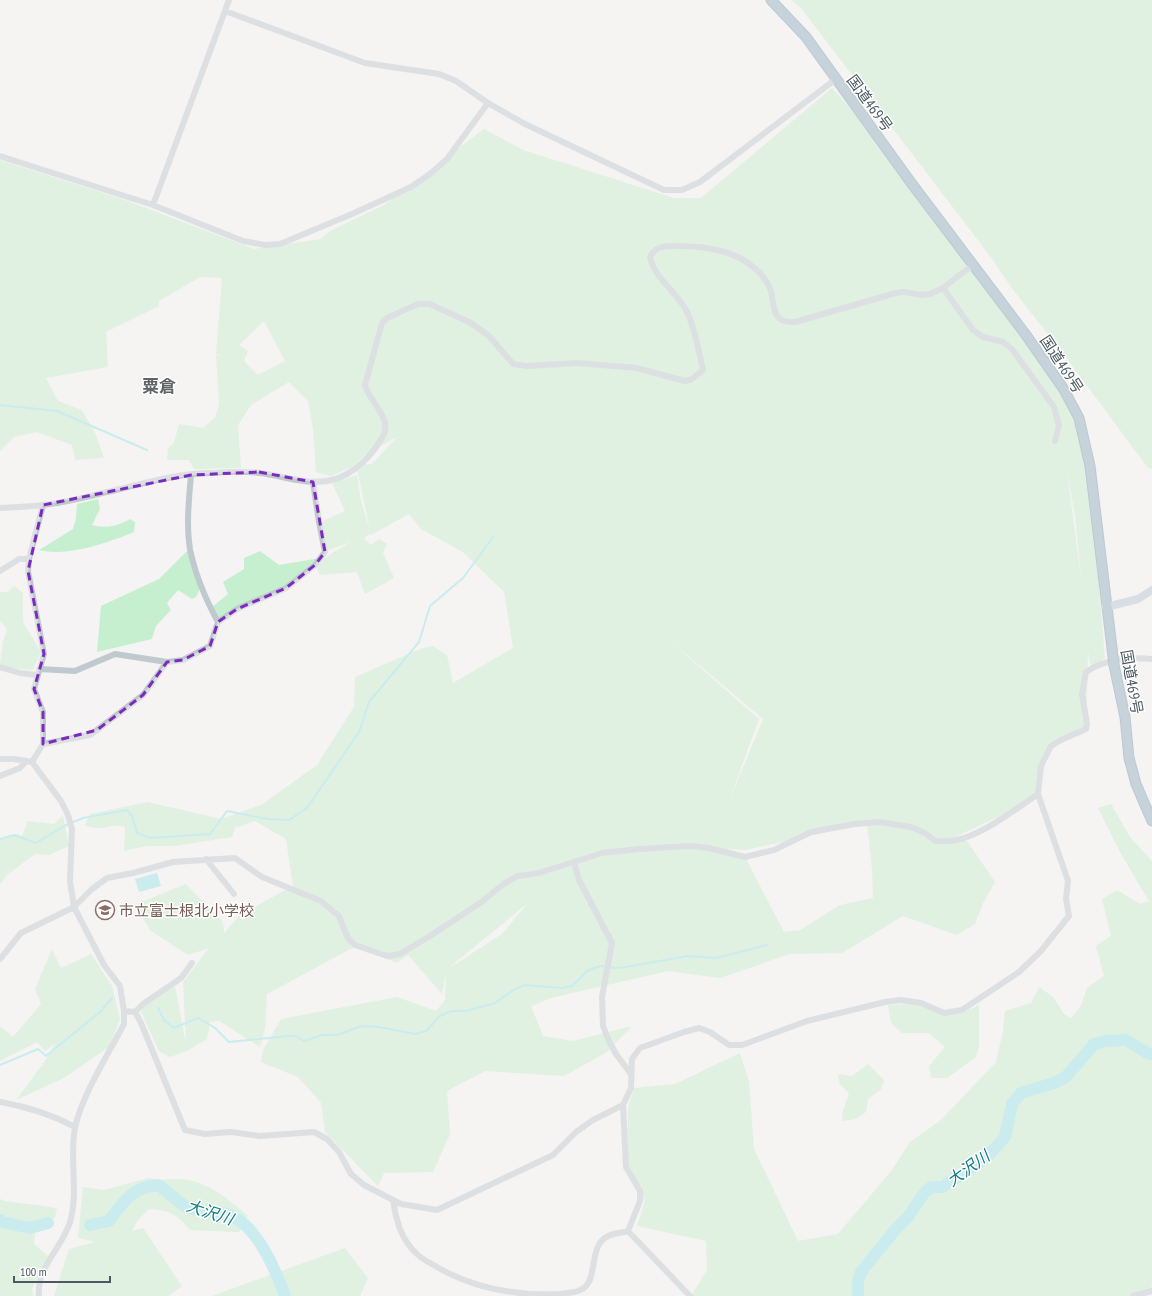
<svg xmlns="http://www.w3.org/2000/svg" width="1152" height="1296" viewBox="0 0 1152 1296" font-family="'PT Sans Narrow','Noto Sans JP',sans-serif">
	<rect width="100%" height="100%" fill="#f5f3f3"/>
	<path fill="#c5efcf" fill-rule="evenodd" d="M 791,0 L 1152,0 L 1152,469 L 1148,468 L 1068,360 L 1011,287 L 990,256 L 801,8 Z
		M 832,88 L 886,148 L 1064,391 L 1088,456 L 1105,658 L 1091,669 L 1088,652 L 1086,729 L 1055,745 L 1041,767 L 1039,798 L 942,843 L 965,838 L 995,882 L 983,903 L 975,924 L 957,935 L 903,916 L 842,953 L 790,954 L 720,978 L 668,971 L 551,998 L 531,1006 L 543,1036 L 573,1041 L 632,1026 L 607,1052 L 564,1076 L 485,1071 L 447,1091 L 450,1134 L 433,1172 L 384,1173 L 378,1186 L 325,1132 L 321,1103 L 298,1077 L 261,1062 L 263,1050 L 281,1019 L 397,997 L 436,1011 L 445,1000 L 446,973 L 442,994 L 408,955 L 397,963 L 356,946 L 267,994 L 265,1029 L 260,1047 L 219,1021 L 210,1022 L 207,1039 L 187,1051 L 170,1057 L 159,1051 L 141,1012 L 144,1005 L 175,986 L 186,1044 L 183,982 L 209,948 L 188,955 L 151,931 L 134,905 L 186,884 L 223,922 L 224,933 L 240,915 L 293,886 L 286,839 L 255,821 L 235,828 L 232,837 L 174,846 L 147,846 L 124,851 L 125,827 C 111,822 101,833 85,825 L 90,814 L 148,802 L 221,819 L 261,805 L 317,765 L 354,707 L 355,677 L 420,649 L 433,646 L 447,655 L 453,683 L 513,648 L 504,592 L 463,552 L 421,529 L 409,514 L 371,535 L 370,533 L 364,539 L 371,545 L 379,539 L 387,544 L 383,553 L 394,578 L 365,594 L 357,572 L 320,575 L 315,565 L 290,584 L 218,621 L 211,608 L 228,594 L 223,582 L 244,569 L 244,558 L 260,551 L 279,565 L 320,558 L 317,563 L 350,542 L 324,552 L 321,522 L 345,511 L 332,483 L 357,475 L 361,501 L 370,530 L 357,469 L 365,464 L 372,464 L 397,437 L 367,453 L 352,467 L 331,476 L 316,472 L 313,429 L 308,401 L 289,382 L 251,405 L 238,425 L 241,468 L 194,469 L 189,460 L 167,460 L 168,448 L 174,443 L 179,424 L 203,428 L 215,418 L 219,404 L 216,355 L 224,356 L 216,354 L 222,278 L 200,277 L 159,301 L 151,301 L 159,301 L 159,306 L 106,332 L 108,367 L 46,378 L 58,401 L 82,410 L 96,435 L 104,458 L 75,460 L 72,445 L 37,432 L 14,437 L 0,451 L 0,160 L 125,200 L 254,249 L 321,239 L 330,231 L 384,205 L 484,129 L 523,150 L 674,198 L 701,198 ZM 264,321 L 285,361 L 258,375 L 244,361 L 248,351 L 239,345 ZM 1067,472 L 1075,515 L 1081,578 ZM 662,634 L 763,719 L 729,801 L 759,719 ZM 867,823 L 872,869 L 873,898 L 840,905 L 800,930 L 784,932 L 745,857 L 709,848 L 746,850 ZM 528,903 L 502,934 L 451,967 L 451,966 Z
		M 98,499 L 100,509 L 92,525 C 105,529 119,526 130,519 L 135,522 L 134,532 C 107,543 68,557 39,550 L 73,529 L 76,518 L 77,504 Z
		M 188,550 L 202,585 L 196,597 L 192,599 L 178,590 L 167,603 L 171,610 L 156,626 L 152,639 L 97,652 L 101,606 L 159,579 Z
		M 14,586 L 23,593 L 23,622 L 41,652 L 33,670 L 8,668 L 0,664 L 3,641 L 7,629 L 0,621 L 0,592 L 8,592 Z
		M 1111,804 L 1130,837 L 1152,861 L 1152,1286 L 1144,1296 L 691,1296 L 707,1270 L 706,1241 L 637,1226 L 645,1201 L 627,1168 L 628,1109 L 634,1088 L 675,1084 L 740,1053 L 749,1082 L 754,1149 L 798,1241 L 838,1234 L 892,1170 L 910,1142 L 941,1120 L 996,1062 L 1003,1031 L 1005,1011 L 1031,1003 L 1039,987 L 1053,997 L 1064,1014 L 1071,1018 L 1081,1006 L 1087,988 L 1104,976 L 1096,946 L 1111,936 L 1102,899 L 1117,890 L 1140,904 L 1149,901 L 1121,854 L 1098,808 Z
		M 63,816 L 69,846 L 49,855 L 35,854 L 7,875 L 0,884 L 0,839 L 18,834 L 22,836 L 28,821 L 54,824 Z
		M 52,949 L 61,968 L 91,954 L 112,986 L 120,1019 L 109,1047 L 64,1078 L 16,1100 L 45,1061 L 55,1044 L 45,1051 L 37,1042 L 0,1061 L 0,1026 L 13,1037 L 41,1004 L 35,989 Z
		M 912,1004 L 944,1013 L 962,1013 L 979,1005 L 979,1046 L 976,1057 L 947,1078 L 931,1078 L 929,1066 L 945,1047 L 929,1033 L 902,1033 L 891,1023 L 888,1005 Z
		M 868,1064 L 884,1080 L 881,1089 L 868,1099 L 866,1112 L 856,1119 L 843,1121 L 842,1114 L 849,1093 L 840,1085 L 838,1074 L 852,1076 Z
		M 148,1178 C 159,1181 168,1179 179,1179 C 207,1180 228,1199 248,1216 L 240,1232 L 190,1230 C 177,1214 169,1210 149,1209 L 138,1220 L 132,1231 L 143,1228 L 182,1286 L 168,1296 L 54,1296 L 69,1249 L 95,1242 L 78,1238 L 83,1187 L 104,1190 Z
		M 0,1199 L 4,1201 L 51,1207 L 57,1209 L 55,1217 L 35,1233 L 34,1244 L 48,1256 L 32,1289 L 33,1296 L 0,1296 Z
		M 345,1248 L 368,1278 L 360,1296 L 212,1296 Z"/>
	<path fill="#94e5ea" d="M 157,873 L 161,886 L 139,892 L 135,879 Z"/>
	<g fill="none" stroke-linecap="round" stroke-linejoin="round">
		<path stroke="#94e5ea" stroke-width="2" d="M 0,405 L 57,411 L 147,450
			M 0,839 L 14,835 L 36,843 L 64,826 L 83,818 L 127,810 L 132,816 L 137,833 L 150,838 L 210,834 L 227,811 L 268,819 L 289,820 L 307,808 L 359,732 L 369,702 L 419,642 L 430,606 L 463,578 L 493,537
			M 158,1008 L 164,1020 L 174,1028 L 198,1018 L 215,1028 L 229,1042 L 288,1036 L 295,1036 L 304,1041 L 322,1035 L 337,1035 L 362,1026 L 379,1027 L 416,1034 L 426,1031 L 440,1016 L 452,1011 L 466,1011 L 495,1003 L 515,989 L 525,985 L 562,988 L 572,986 L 587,971 L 600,966 L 615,968 L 626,967 L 688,956 L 716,958 L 767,945
			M 0,1065 L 38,1049 L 46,1056 L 100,1012 L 112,998"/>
		<path stroke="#94e5ea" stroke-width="12" d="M 0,1220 L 2,1222 L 30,1228 L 48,1223
			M 90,1225 L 109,1221 C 124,1201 131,1188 158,1185 C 168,1191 177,1202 187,1207 C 201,1213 219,1210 232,1216 C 258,1228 276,1271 285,1296
			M 858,1296 L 858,1282 L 861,1272 L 895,1230 L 908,1217 L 925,1192 L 932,1187 L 942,1187 L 976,1165 L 988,1156 L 1005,1137 L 1012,1104 L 1021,1093 L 1054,1083 L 1066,1077 L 1094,1044 L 1106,1041 L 1126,1040 L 1147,1053 L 1152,1054"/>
		<defs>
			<path id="highway" d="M 771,0 L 806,37 L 912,184 L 1026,335 L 1063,388 L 1079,418 L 1090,466 L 1112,648
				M 1114,665 L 1125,717 L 1129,758 L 1136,784 L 1152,821"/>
		</defs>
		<use href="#highway" stroke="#7898aa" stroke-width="11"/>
		<path stroke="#bfc9ce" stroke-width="6" d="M 225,11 L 365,63 L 439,74 L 456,81 L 488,103 L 525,124 L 664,190 L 682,190 L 700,182 L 836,79
			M 0,156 L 153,205 L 243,241 L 265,245 L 280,244 L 352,214 L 411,187 L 430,174 L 447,159 L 488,103
			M 153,205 L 229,0
			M 943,288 L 973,330 L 983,337 L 1003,342 L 1012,349 L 1054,407 L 1059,426 L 1055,441
			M 191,475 C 189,499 186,525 190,549 C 195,574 206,600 218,622
			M 0,508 C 14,507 28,507 42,505 C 67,503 92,495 116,490 C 142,484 167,476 193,474 C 215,473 238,470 260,473 C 284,476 308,486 332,480 C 353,475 373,455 383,436 C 393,419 369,401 365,385 L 382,323 L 387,318 L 418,304 L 430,304 L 471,323 L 489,336 L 513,364 L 527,366 L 578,363 L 636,368 L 685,381 L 692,379 L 703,370 C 699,352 693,319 683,305 C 672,289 654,276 650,257 C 656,244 669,246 681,246 C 706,247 734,250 753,267 C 761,273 768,282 771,291 C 775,308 771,323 795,322 L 896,293 L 903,292 L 922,295 L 930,294 L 943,288 L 974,264
			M 0,571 L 19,559 L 29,559
			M 0,667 L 20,673 L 36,675
			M 39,669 L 75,671 L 115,654 L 167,662
			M 43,744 L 90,735 L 97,730 L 143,695 L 167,662 L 183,660 L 210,646 L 218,622 L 237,609 L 286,588 L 315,565 L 325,552 L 319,522 L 313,482
			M 0,759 L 14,759 L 32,762 L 61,801 L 68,815 L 72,829 L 70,881 L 74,907 L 104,965 L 120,986 L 124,1011 L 124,1024 C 109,1053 81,1097 75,1128 C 69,1159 79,1191 70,1222 C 63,1247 36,1267 39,1296
			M 32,762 L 43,744 L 43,712 L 34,689 L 44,654 L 28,571 L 29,559 L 43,505
			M 0,776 L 20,768 L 26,761
			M 206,859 L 234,894
			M 574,862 L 579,880 L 612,943 L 602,997 L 603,1026 L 609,1041 L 616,1054 L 631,1074
			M 0,959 L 21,933 L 74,907 L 92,889 L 107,878 L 133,873 L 173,862 L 235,858 L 262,877 L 321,901 L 339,916 L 348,938 L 355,945 L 387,956 L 400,954 L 430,936 L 480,903 L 505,883 L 518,876 L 539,873 L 602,853 L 639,849 L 690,846 L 709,848 L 745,857 L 774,850 L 811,832 L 855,824 L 879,822 L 911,827 L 925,833 L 935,841 C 942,841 949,842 956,840 C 980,836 1018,808 1038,794
			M 124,1011 L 135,1012 L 141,1023 L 185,1130 L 205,1134 L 231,1132 L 260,1136 L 314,1132 L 327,1139 L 339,1152 L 351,1174 L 364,1185 L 401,1204 L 437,1210 L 553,1155 L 576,1132 L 593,1120 L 623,1105 L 631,1088 L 632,1059 L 640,1048 L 684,1032 L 699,1028 L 710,1032 L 729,1045 L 742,1045 L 807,1021 L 885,1002 L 901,1000 L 921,1003 L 944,1013 L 962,1010 L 1019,972 L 1040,952 L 1069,916 L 1066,899 L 1068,881 L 1038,794 L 1041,766 L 1051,746 L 1061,740 L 1086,729 L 1087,724 L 1082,694 L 1086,672 C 1105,659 1130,657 1152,659
			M 135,1012 L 143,1004 L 181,978 L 192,963
			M 1,1102 C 28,1107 51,1114 75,1127
			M 623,1105 L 626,1167 L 640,1191 L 640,1201 L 628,1231
			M 393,1200 C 396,1220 401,1240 417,1254 C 423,1260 430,1263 437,1267 C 475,1289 517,1296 560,1294 C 565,1293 572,1293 578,1291 C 601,1284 586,1247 608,1236 C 614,1233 622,1233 628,1231 L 690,1296
			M 1133,1296 L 1152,1291"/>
		<path stroke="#b4c6d0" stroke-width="8" d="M 1106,607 L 1138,599 L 1152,590"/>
		<use href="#highway" stroke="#8dadbe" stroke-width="9"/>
		<defs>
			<path id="highway-bridge" d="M 1112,648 L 1114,665"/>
		</defs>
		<use href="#highway-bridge" stroke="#7898aa" stroke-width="11" stroke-linecap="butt"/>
		<use href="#highway-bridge" stroke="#8dadbe" stroke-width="9"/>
	</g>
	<path d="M0 0H1152V1296H0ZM 259,472 L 313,482 L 325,552 L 315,565 L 286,588 L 237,609 L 218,622 L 210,646 L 183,660 L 167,662 L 143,695 L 97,730 L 43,744 L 43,712 L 34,689 L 44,654 L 28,571 L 43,505 L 191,475 Z" fill="#f5f3f3" fill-opacity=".55" fill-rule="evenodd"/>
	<path fill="none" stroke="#7b2cbf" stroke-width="3" stroke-dasharray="8 5" stroke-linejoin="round" d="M 259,472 L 313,482 L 325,552 L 315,565 L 286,588 L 237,609 L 218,622 L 210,646 L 183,660 L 167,662 L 143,695 L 97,730 L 43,744 L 43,712 L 34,689 L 44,654 L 28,571 L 43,505 L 191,475 Z"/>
	<defs>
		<symbol id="school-ring" viewBox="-11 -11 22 22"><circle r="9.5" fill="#fff" stroke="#8d6e63" stroke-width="1.5"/><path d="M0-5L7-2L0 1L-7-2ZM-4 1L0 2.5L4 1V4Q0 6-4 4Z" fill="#8d6e63"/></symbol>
	</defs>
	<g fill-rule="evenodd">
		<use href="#school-ring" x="94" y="899" width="22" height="22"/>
	</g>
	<g text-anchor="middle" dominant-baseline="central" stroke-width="3" stroke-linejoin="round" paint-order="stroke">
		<g font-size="15" fill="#4b5960" stroke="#fff">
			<text transform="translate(870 103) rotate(54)">国道469号</text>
			<text transform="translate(1062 364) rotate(57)">国道469号</text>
			<text transform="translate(1132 682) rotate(80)">国道469号</text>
		</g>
		<g font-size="15" fill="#785e54" stroke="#fff" text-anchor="start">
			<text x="119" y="910">市立富士根北小学校</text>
		</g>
		<g font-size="16" font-style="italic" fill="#127e84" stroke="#fff">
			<text transform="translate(968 1168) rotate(-36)">大沢川</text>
			<text transform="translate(210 1212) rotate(18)">大沢川</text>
		</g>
		<g font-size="17" font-weight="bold" fill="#5f6467" stroke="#fff">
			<text x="159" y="386">粟倉</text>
		</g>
	</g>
	<path d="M14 1276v6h96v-6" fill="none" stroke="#4b5960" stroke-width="2"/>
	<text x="20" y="1276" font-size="12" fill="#4b5960" stroke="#ffffff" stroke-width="3" paint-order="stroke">100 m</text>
</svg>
